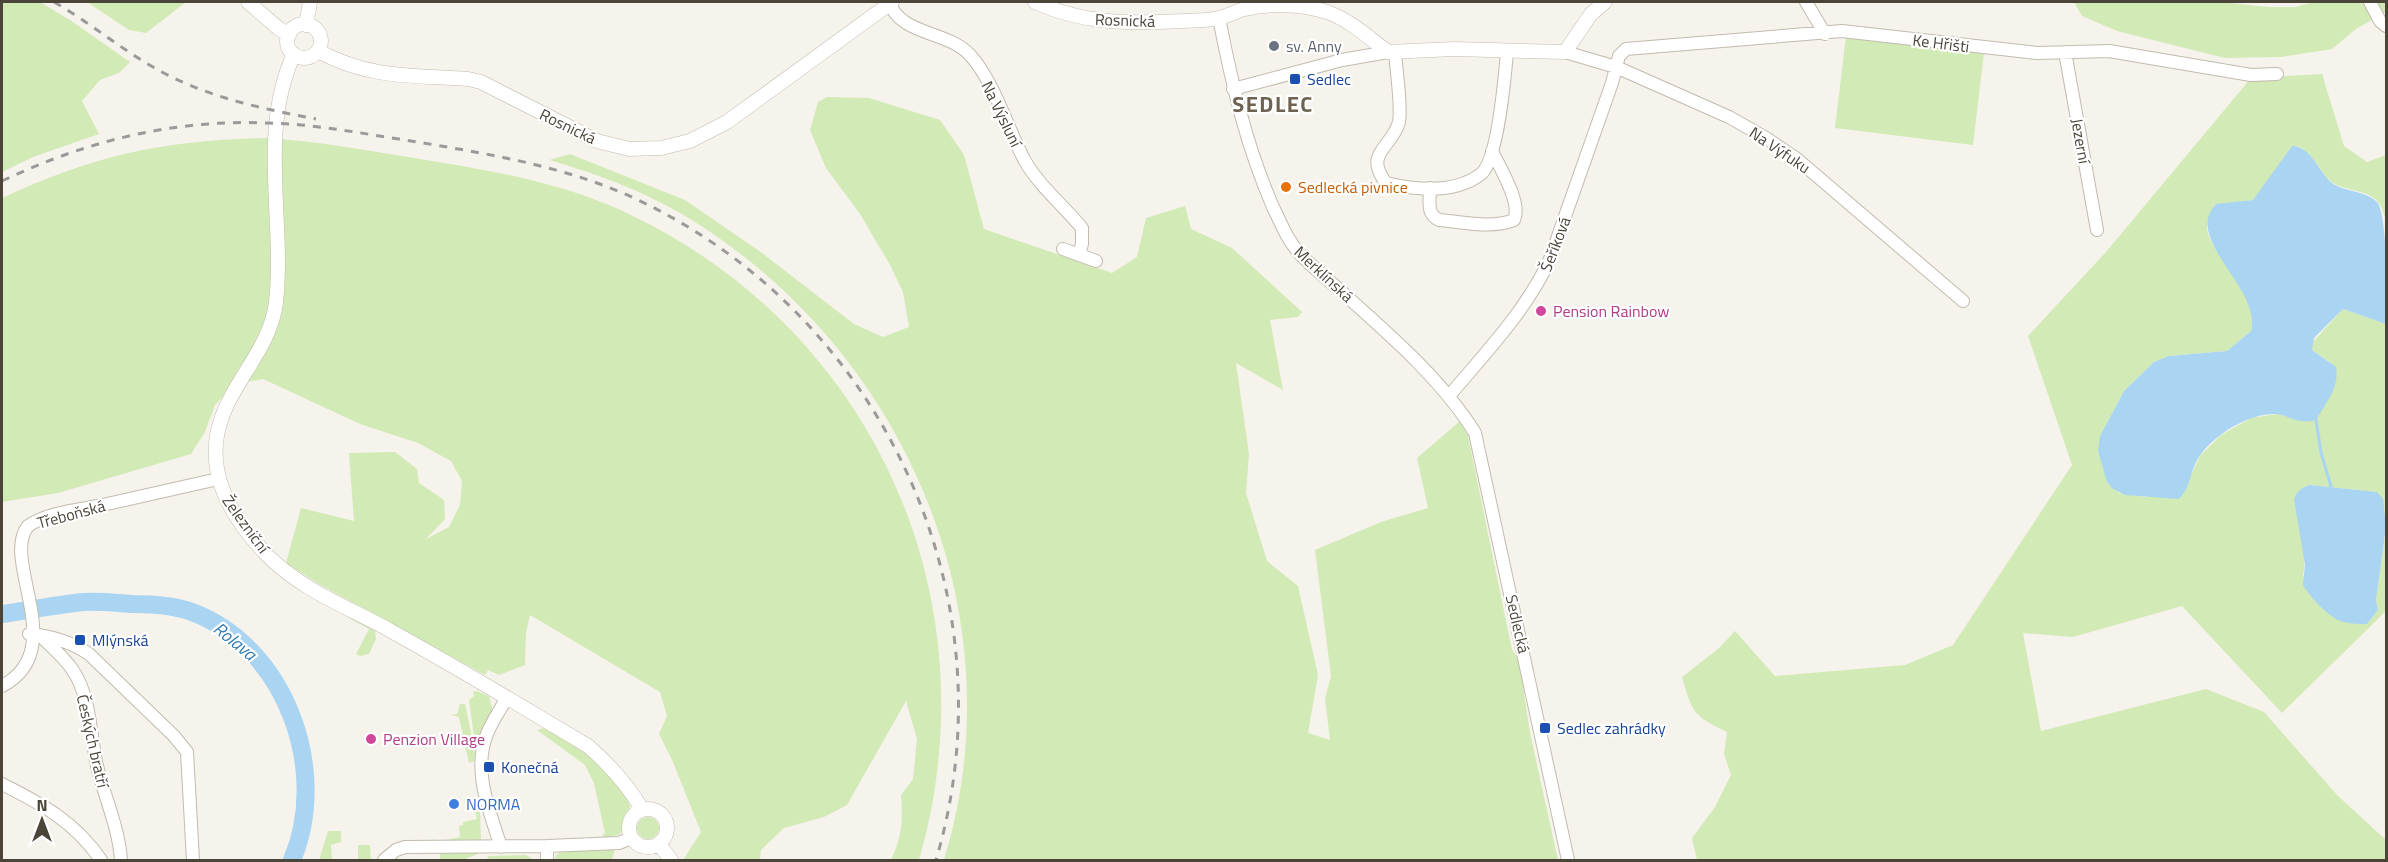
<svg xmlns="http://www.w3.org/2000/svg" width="2388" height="862" viewBox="0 0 2388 862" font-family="'Titillium Web',sans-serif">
	<rect width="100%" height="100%" fill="#f6f3ec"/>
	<path fill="#d2eab5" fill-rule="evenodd" d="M 2,2 L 40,2 L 70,20 L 130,62 L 119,73 L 100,80 L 82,101 L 99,134 L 33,157 L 2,172 Z
		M 87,2 L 186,2 L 146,33 L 129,30 Z
		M 2074,2 L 2219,2 L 2269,7 L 2295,7 L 2314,2 L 2386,2 L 2386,12 L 2356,29 L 2332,49 L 2281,57 L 2225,58 L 2117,31 L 2082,16 Z
		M 1846,36 L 1984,53 L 1973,145 L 1835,128 Z
		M 2322,74 L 2344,146 L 2367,162 L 2386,155 L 2386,223 C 2385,217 2383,210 2380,205 C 2371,189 2347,192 2333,183 C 2321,176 2311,145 2292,146 L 2257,196 L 2253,200 L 2214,205 C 2212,212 2207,221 2207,228 C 2208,240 2216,249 2222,257 C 2236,276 2257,308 2251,331 L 2227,351 L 2169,356 L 2154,362 L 2124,391 L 2100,436 L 2107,482 L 2119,493 L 2146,497 L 2191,475 L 2200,456 L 2221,435 L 2251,418 L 2278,414 L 2301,421 L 2337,373 L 2331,363 L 2312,350 L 2312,343 L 2343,309 L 2386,324 L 2386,611 L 2282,713 L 2182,606 L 2073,637 L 2023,633 L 2041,731 L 2206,689 L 2264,712 L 2338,796 L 2386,840 L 2386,860 L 1697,860 L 1692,838 L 1715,807 L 1731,775 L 1724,754 L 1727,732 C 1693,716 1692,712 1682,677 L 1718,649 L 1735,631 L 1775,676 L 1905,665 L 1953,645 L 2072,465 L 2028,336 L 2106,252 L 2251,78 ZM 2310,485 L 2376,492 L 2386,527 L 2376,600 L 2378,610 L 2367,624 L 2303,576 C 2308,551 2300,524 2294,500 Z
		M 827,97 L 869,98 L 940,120 L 964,155 L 984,229 L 1112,273 L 1137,257 L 1146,218 L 1185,206 L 1191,229 L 1232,248 L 1302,312 L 1298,317 L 1270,320 L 1283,390 L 1236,363 L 1249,454 L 1246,493 L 1267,561 L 1298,586 L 1318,675 L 1308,733 L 1330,740 L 1325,699 L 1331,676 L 1315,550 L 1381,522 L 1428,508 L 1417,458 L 1460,421 L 1468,436 L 1512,650 L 1519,660 L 1530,733 L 1558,860 L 944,860 C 1018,618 908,358 698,224 C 652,194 601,175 549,160 L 570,154 L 685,200 L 762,253 L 854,324 L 883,337 L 909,327 L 903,292 L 890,265 L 860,214 L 826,168 L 810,130 L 818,102 Z
		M 266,138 C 316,141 365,150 414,158 C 488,170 563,182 631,215 C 875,332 994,600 919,860 L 891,860 C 902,838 903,819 901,795 L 913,779 L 917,739 L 906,701 L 847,805 L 824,817 L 784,828 L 761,850 L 760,860 L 683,860 L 701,832 L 673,762 L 659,734 L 667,716 L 660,692 L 530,615 L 526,633 L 525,665 L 499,675 L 488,670 L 485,675 L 319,584 L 286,563 L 301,508 L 354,521 L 349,453 L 395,452 L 417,469 L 419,483 L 444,500 L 445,519 L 426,539 L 449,527 L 460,505 L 462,481 L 451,461 L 418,443 L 360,424 L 263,379 L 236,384 L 215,405 L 205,432 L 191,454 L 58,493 L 2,502 L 2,198 C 95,155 164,140 266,138 Z
		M 340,609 L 375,630 L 376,639 L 369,654 L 360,656 L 356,654 L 369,629 L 340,613 Z
		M 477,691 L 489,696 L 493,712 L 479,752 L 476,751 L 469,700 L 474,696 L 473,692 Z
		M 460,704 L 465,704 L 475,752 L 474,761 L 469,763 L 459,717 L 451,715 L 457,714 Z
		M 544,728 C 575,746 618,768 630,806 L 624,828 L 620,834 L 605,839 L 602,834 L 605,834 L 594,783 L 585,765 L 537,730 Z
		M 480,809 L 481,842 L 426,843 L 433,839 L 436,842 L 460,837 L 459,826 L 463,825 L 463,822 L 477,819 L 475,810 Z
		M637 828a11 11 0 1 1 22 0a11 11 0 1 1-22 0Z
		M 328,831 L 341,831 L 341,842 L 331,845 L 332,860 L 319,860 Z
		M 358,845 L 370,845 L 371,860 L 358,860 Z
		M 615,849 L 612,860 L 554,860 L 557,854 L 568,850 Z
		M 482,852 L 463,860 L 440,860 L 440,853 Z
		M 526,855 L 534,860 L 486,860 L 489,856 Z"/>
	<path fill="#a9d4f2" d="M 2292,146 C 2311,146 2319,172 2331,182 C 2342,192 2365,190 2377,202 C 2388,215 2387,301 2386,324 L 2343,309 L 2314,338 L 2312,350 L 2336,367 C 2340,387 2325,404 2316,420 C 2311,421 2306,422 2302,421 C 2292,420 2284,414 2274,414 C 2247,414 2214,435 2199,457 C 2190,470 2191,488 2179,499 L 2125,495 L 2113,489 L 2107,482 L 2098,451 L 2100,436 L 2124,391 L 2154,362 L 2169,356 L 2227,351 L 2251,331 C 2262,288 2182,239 2216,204 L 2253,200 Z
		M 2310,485 L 2377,492 L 2383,499 L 2386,527 L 2376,600 L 2378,610 L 2367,624 C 2358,624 2346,624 2338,620 C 2325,613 2310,597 2303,585 L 2305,564 L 2294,500 C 2297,490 2301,488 2310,485 Z"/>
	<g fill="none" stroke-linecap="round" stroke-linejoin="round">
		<path stroke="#a9d4f2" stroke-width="3" d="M 2316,420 L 2321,453 L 2331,486"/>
		<path stroke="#a9d4f2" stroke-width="18" d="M 2,614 C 29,610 56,605 83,602 C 99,601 117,603 133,604 C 153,604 173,605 192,612 C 286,647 330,771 292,860"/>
		<defs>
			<path id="minor" d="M 889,2 C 901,36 947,30 970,55 C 994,81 1008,130 1025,161 C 1040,187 1063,205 1082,228 L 1082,244 L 1079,255
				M 1806,2 L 1825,34
				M 2370,2 L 2380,21 L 2386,26
				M 1219,18 C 1232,84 1246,145 1273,207 C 1281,223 1287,240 1300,254 C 1313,268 1330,281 1344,294 C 1390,335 1443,381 1475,433 L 1568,860
				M 1395,52 C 1396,69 1402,106 1399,122 C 1392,148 1363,153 1386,183 C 1416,190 1455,194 1481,174 C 1498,160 1505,75 1507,52
				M 1565,52 L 1616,67 L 1729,117 L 1766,138 L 1797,159 L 1963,301
				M 2065,52 L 2097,230
				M 1233,89 L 1342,60 L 1388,52
				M 1430,188 C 1430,201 1426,214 1439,220 C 1464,222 1491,229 1514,220 C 1522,203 1500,168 1492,151
				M 1063,249 L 1096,261
				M 1449,396 C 1486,352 1526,311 1550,259 L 1612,83 L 1619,56 L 1626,49 L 1842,31 L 2037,53 L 2109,51 L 2251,75 L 2277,74
				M 29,634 C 51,636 70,641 89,654 L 174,736 L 187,752 L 193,860
				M 40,635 C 50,646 63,656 72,669 C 91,696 90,735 97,766 C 105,798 119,829 121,860
				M 2,686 C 71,650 0,560 28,526 C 47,513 76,510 98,506 C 138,497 178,488 218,479
				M 2,784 C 42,804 75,822 101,860
				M 547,846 L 547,860
				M 501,847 C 490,812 472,771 487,734 C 492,721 501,709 507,697
				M 384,860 L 396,850 L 405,847 L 547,846 L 619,843 L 631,838"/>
			<path id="tertiary" d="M 248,2 L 278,28 L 289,35
				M 1035,2 C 1084,24 1129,24 1183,21 C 1194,20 1208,21 1219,18 C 1228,16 1236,11 1245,9 C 1271,3 1302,4 1327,12 C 1350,20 1369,38 1388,52 L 1454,49 L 1565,52 L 1591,14 L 1605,2
				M287 41a17 17 0 1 1 34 0a17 17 0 1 1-34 0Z
				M 306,25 L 310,2
				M 318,51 C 371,79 410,75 468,79 L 481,82 L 597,141 L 629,149 L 661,148 L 690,141 L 727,122 L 892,2
				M 294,54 C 258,132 285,220 276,302 C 270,355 221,389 216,443 C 212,486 238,525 267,555 C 301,590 350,608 391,631 C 458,668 523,707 588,746 C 610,765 627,784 642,809
				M629 828a19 19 0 1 1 38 0a19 19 0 1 1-38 0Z
				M 659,844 L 671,860"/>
		</defs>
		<use href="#minor" stroke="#c2bbae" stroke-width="14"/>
		<use href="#tertiary" stroke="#c2bbae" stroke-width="15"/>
		<use href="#minor" stroke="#fff" stroke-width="12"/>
		<use href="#tertiary" stroke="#fff" stroke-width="14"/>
		<path stroke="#9a9a9a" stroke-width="3" stroke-dasharray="8 8" stroke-linecap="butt" d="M 54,2 C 91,23 124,52 162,72 C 210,98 264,109 316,119
			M 2,181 C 86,141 174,119 268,123 C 314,124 359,133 405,140 C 483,153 563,165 636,199 C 883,315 1014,598 936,860"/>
	</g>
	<circle fill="#6b7280" stroke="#fff" stroke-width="2" cx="1274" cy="46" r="6"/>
	<g fill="#1a4fb4" stroke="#fff" stroke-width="2">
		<rect x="1289" y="73" width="12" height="12" rx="3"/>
		<rect x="74" y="634" width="12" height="12" rx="3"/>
		<rect x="1539" y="722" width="12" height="12" rx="3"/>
		<rect x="483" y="761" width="12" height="12" rx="3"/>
	</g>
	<circle fill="#e8710a" stroke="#fff" stroke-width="2" cx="1286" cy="187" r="6"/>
	<g fill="#d1479c" stroke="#fff" stroke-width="2">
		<circle cx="1541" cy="311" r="6"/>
		<circle cx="371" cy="739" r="6"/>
	</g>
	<circle fill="#3f7fe0" stroke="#fff" stroke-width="2" cx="454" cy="804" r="6"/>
	<g text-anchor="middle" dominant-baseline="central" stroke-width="4.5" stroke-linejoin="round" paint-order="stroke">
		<g font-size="16" fill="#4b4439" stroke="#fff">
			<text transform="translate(1125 20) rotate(2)">Rosnická</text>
			<text transform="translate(1941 43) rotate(7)">Ke Hřišti</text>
			<text transform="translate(1002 114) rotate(64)">Na Výsluní</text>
			<text transform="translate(568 126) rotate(26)">Rosnická</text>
			<text transform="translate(2081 141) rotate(80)">Jezerní</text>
			<text transform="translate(1780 150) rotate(34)">Na Výfuku</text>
			<text transform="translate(1555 244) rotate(-69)">Šeříková</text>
			<text transform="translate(1324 274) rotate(43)">Merklínská</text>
			<text transform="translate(71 514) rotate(-15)">Třeboňská</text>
			<text transform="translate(246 524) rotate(54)">Železniční</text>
			<text transform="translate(1518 624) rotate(77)">Sedlecká</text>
			<text transform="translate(93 741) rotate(77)">Českých bratří</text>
		</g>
		<g font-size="16" fill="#5b616d" stroke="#fff" text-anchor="start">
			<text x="1286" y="46">sv. Anny</text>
		</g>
		<g font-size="16" fill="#164399" stroke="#fff" text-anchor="start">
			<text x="1307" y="79">Sedlec</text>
			<text x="92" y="640">Mlýnská</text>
			<text x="1557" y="728">Sedlec zahrádky</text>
			<text x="501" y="767">Konečná</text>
		</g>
		<g font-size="16" fill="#c56008" stroke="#fff" text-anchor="start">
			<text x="1298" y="187">Sedlecká pivnice</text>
		</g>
		<g font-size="16" fill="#b23c85" stroke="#fff" text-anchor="start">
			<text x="1553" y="311">Pension Rainbow</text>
			<text x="383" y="739">Penzion Village</text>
		</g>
		<g font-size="16" fill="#366cbe" stroke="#fff" text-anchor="start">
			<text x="466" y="804">NORMA</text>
		</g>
		<g font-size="18" font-style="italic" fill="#2e7ab2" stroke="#fff">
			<text transform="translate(235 641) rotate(39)">Rolava</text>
		</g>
		<g font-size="22" font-weight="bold" letter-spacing="1.5" fill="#6e6250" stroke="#fff">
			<text x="1273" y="104">SEDLEC</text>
		</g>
	</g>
	<rect width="2388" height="862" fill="none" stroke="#4b4439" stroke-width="6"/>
	<g transform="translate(42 820)" stroke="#ffffff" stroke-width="4.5" paint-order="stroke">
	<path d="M0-4.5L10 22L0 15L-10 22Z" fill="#4b4439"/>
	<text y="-9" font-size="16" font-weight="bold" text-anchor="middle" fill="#4b4439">N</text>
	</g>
</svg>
